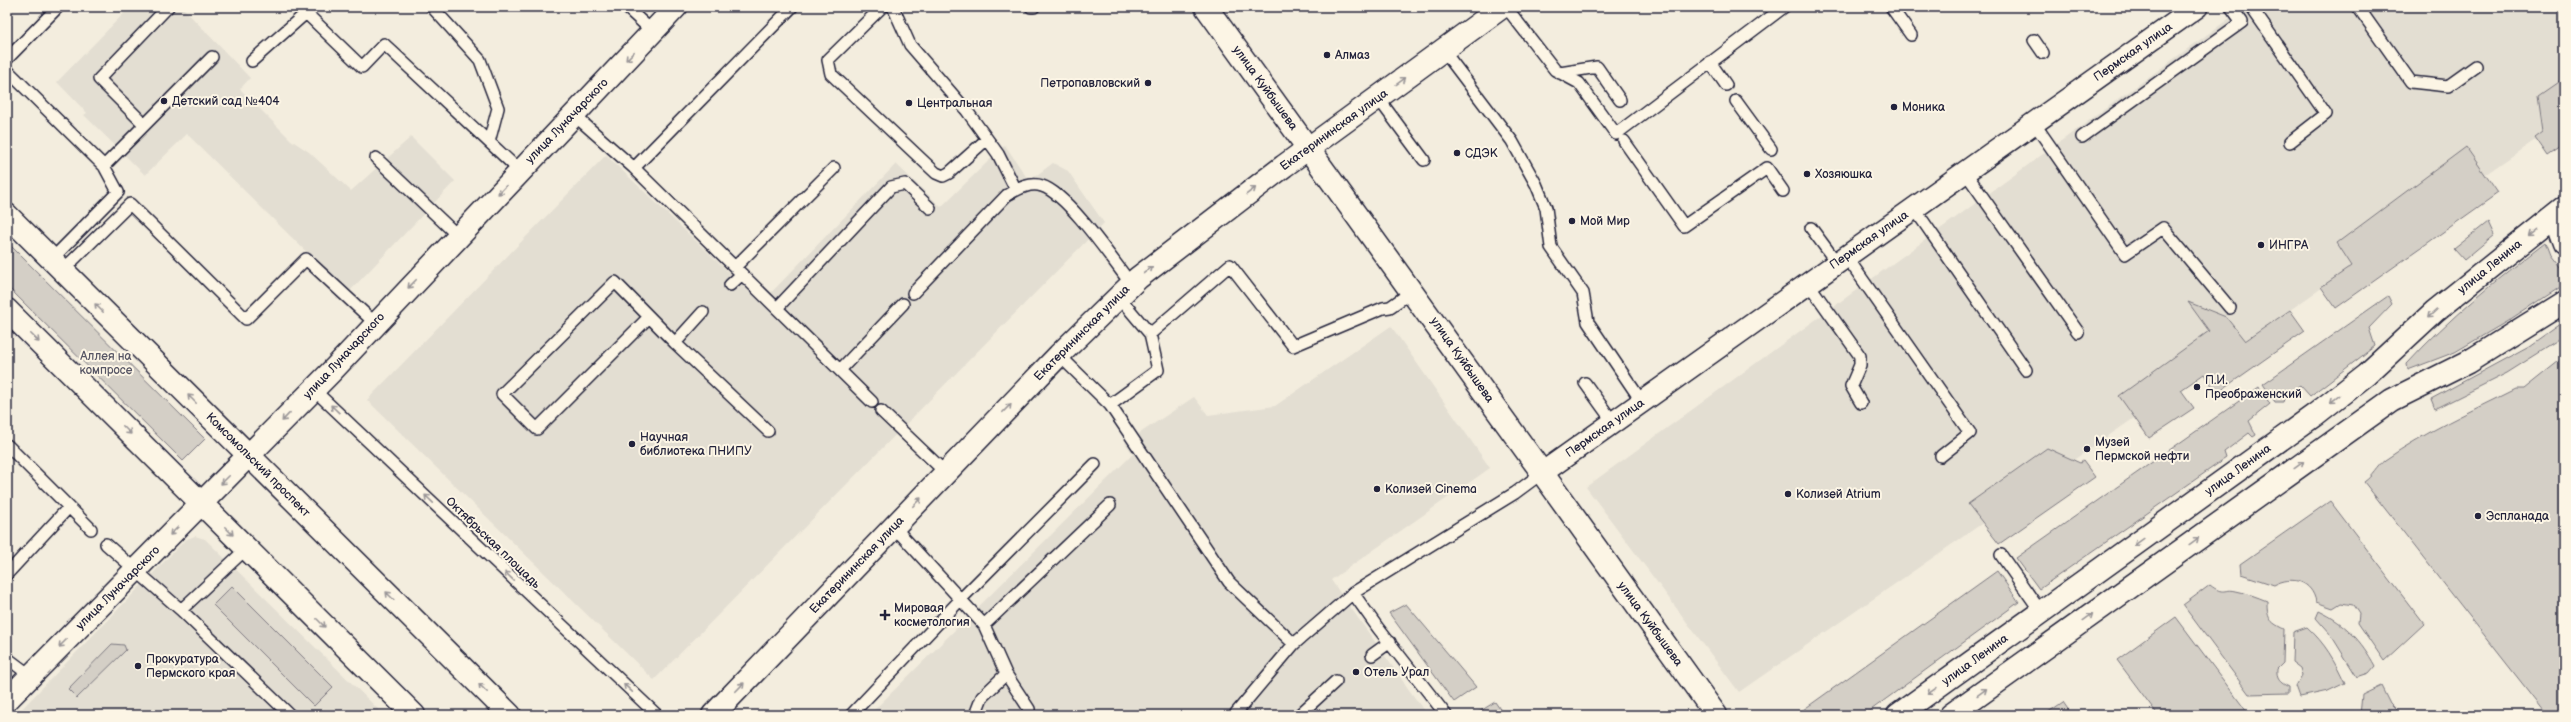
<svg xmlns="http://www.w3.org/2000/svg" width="2571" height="722" viewBox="0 0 2571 722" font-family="'Balsamiq Sans',sans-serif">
	<rect width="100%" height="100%" fill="#f3edde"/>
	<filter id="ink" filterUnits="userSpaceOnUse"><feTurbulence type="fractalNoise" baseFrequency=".025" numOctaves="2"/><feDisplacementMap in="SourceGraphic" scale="8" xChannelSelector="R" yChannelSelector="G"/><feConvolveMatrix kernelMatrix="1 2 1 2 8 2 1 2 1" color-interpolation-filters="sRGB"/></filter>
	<g filter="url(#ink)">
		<path fill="#e3ded2" d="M 130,7 L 182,7 L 250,78 L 240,89 L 291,140 L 309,152 L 351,191 L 411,137 L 455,181 L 348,293 L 187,134 L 145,175 L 84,115 L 87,113 L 57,82 Z
			M 2245,7 L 2564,7 L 2564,120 L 1739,692 L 1586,487 Z
			M 1005,145 L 1029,181 L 1053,163 L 1068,171 L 1104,223 L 654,680 L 367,400 L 606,155 L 761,303 L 896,164 L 941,207 Z
			M 1391,326 L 1490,468 L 1331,580 L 1427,715 L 869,715 L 1133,454 L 1125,443 L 1194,397 L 1208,415 L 1275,406 Z
			M 195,536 L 205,539 L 384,715 L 16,715 L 185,540 Z"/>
		<path fill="#d4cfc6" stroke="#7b7880" d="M 2564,78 L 2564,145 L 2548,156 L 2535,137 L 2543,131 L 2538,96 Z
			M 2466,147 L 2498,193 L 2336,308 L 2321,287 L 2352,266 L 2337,243 Z
			M 2488,222 L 2494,235 L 2464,260 L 2454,249 Z
			M 7,242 L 205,439 L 183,461 L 7,286 Z
			M 2545,242 L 2550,255 L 2564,273 L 2564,284 L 2506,322 L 2455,352 L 2408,370 L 2407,364 C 2449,318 2496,280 2545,242 Z
			M 2388,296 L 2392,304 L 2369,328 L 2375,346 L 2310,396 L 2300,385 L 2285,396 L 2283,402 L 2275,402 L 2263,384 Z
			M 2188,302 L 2226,317 L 2245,341 L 2290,310 L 2305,331 L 2217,393 L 2204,374 L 2181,390 L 2194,408 L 2149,438 L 2119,396 L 2209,331 Z
			M 2564,321 L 2564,337 L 2507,373 L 2435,409 L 2431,399 L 2529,346 Z
			M 2564,357 L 2564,715 L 2547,715 L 2364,482 C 2373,476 2376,467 2385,460 C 2425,432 2471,411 2515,389 L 2524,389 Z
			M 2259,387 L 2270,404 L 2249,421 L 2256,435 L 2253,437 L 2249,433 L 2224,452 L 2226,458 L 2039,589 L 2016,558 Z
			M 2047,448 L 2080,463 L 2083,461 L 2095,477 L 1999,544 L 1968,504 Z
			M 2330,501 L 2424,624 L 2384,661 L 2358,623 L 2359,614 L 2353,605 L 2341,603 L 2333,608 L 2316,602 C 2312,581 2292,575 2274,585 L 2241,574 L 2240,564 Z
			M 1997,571 L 2019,602 L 1864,715 L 1796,715 Z
			M 2210,585 C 2224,596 2224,588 2236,591 C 2247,593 2257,597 2267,601 C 2267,618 2269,622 2284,629 L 2283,663 L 2277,669 C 2276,679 2280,683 2289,687 L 2289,693 L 2249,694 L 2183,605 Z
			M 232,586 L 333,687 L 314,706 L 213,605 Z
			M 1406,604 L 1476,687 L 1454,702 L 1389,613 Z
			M 2319,611 C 2346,624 2361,640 2375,666 L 2369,673 L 2357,677 L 2331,635 L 2316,618 Z
			M 2176,617 L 2247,712 L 2243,715 L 2158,715 L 2117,660 Z
			M 2307,627 C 2325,643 2335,661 2345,683 L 2328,691 L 2300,697 L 2296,686 L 2302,675 L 2300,668 L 2292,662 L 2293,632 Z
			M 112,644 L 124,645 L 126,650 L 77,698 L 68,689 Z
			M 2381,686 L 2390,704 L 2401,715 L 2360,715 L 2362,695 Z
			M 1495,702 L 1504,715 L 1474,715 Z
			M 2063,702 L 2072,715 L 2044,715 Z"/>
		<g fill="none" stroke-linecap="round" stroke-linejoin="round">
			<defs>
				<path id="lane" d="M 432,7 L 480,60 L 498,108 L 489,142
					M 626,7 L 653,32
					M 882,7 L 828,60 L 831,74 L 936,173 L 943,176 L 949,173 L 987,139
					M 893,7 L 910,45 L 967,111 L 998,154 L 1016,190
					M 1031,7 L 1034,7
					M 1506,7 L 1555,70 L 1579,83 L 1616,134 L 1784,7
					M 1891,7 L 1911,35
					M 2251,7 L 2326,114 L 2290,142
					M 2358,7 L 2411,82 L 2448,86 L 2476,66
					M 2034,40 L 2043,53
					M 1443,50 L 1512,141 L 1536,184 L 1546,208 L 1551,247 L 1583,293 L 1588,322 L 1642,402
					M 7,59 L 58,7
					M 252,61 L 306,13 L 362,67 L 384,44 L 520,171
					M 1710,62 L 1726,85
					M 7,70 L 104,166 L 118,192 L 51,260
					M 1560,73 L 1597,67 L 1620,100
					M 1378,98 L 1424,160
					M 1736,101 L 1771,149
					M 574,115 L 634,168 L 792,7
					M 2034,123 L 2125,254 L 2163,228 L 2230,308
					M 144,124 L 99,79 L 168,7
					M 2082,137 L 2242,22 L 2231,7
					M 1624,141 L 1684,226 L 1767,168 L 1783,191
					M 376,158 L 458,236
					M 104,166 L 212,57
					M 634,168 L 872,402
					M 1965,172 L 2078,332
					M 1914,208 L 2026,370
					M 1811,228 L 1837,263
					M 1846,256 L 1970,433 L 1941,456
					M 735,267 L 834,168
					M 62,271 L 130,204 L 246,319 L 306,259 L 375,323
					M 1808,283 L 1860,356 L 1860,365 L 1851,386 L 1861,403
					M 730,285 L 742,274
					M 913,293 L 1007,195 C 1018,189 1030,182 1042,186 C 1068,194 1114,262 1131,284
					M 1118,296 L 1150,334
					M 777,308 L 891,187 L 905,184 L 930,208
					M 703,312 L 675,343 L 768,431
					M 649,317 L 537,429 L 502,394 L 615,282 L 675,343
					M 1059,355 L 1110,405 L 1229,582 L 1294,644
					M 840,370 L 903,304
					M 1585,383 L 1613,422
					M 313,389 L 657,715
					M 1110,405 L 1158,370 L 1150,334 L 1230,265 L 1293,346 L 1383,308 L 1390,307 L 1413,291
					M 881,411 L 946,473
					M 7,445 L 69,507
					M 894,527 L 984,625 L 1110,505
					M 106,544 L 181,610 L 290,715
					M 2001,555 L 2041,612
					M 7,574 L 69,507 L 91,529
					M 1353,593 L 1378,628 L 1446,715
					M 181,610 L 247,548
					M 984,625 L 1006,674 L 1029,709 L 1027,715
					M 1372,655 L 1390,642
					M 7,658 L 31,676
					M 1236,713 L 1294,644 L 1353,593 L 1515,493 L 1542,473
					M 851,715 L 961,599 L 1095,464
					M 975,715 L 982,697 L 1006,674
					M 1299,715 L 1336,681"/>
				<path id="street" d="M 1542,473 L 2197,7"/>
				<path id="secondary" d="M 1206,7 C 1378,242 1546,479 1716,715"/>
				<path id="primary" d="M 7,215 L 510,715
					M 2564,216 L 2560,232 L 2564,243
					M 7,310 L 414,715
					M 7,700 L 330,373 L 676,7
					M 713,715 L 1059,355 L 1138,278 L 1284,166 L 1502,7
					M 1898,715 L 2316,414 L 2367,374 L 2435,311 L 2564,208
					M 1951,715 L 2392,400 L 2468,362 L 2564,302"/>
			</defs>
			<use href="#lane" stroke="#22223b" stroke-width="14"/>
			<use href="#street" stroke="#22223b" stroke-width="24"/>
			<use href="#secondary" stroke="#22223b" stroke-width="25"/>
			<use href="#primary" stroke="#22223b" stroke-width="25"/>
			<use href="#lane" stroke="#fcf5e5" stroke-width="11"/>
			<use href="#street" stroke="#fcf5e5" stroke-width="21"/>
			<use href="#secondary" stroke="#fcf5e5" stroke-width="22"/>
			<use href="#primary" stroke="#fcf5e5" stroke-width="22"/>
		</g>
		<defs><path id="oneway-shaft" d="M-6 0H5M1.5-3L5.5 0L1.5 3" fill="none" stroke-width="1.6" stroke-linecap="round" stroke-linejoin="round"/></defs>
		<g stroke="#9a9698">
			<use href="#oneway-shaft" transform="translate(630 56) rotate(134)"/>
			<use href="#oneway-shaft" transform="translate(1401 81) rotate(-36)"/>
			<use href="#oneway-shaft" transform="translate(502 190) rotate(133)"/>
			<use href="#oneway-shaft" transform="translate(1251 191) rotate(-37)"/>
			<use href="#oneway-shaft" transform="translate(2533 232) rotate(142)"/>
			<use href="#oneway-shaft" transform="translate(1148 270) rotate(-37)"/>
			<use href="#oneway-shaft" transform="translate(412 284) rotate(134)"/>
			<use href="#oneway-shaft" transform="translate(99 308) rotate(-135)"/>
			<use href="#oneway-shaft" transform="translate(2432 314) rotate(138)"/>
			<use href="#oneway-shaft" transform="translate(35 338) rotate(45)"/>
			<use href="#oneway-shaft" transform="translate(192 399) rotate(-135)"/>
			<use href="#oneway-shaft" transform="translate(2335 399) rotate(142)"/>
			<use href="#oneway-shaft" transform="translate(1007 408) rotate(-46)"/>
			<use href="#oneway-shaft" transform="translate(335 409) rotate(-136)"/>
			<use href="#oneway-shaft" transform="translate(286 417) rotate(133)"/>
			<use href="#oneway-shaft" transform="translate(127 430) rotate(45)"/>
			<use href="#oneway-shaft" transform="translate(2299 465) rotate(-36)"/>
			<use href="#oneway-shaft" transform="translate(225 480) rotate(135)"/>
			<use href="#oneway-shaft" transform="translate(429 499) rotate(-136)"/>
			<use href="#oneway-shaft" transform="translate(917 502) rotate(-46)"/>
			<use href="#oneway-shaft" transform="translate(174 531) rotate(135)"/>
			<use href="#oneway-shaft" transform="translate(229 531) rotate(45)"/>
			<use href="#oneway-shaft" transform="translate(2194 541) rotate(-36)"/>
			<use href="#oneway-shaft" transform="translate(2139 542) rotate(144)"/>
			<use href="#oneway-shaft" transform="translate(509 576) rotate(-136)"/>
			<use href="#oneway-shaft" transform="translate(390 596) rotate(-135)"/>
			<use href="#oneway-shaft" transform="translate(2088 617) rotate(-36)"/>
			<use href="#oneway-shaft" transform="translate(321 623) rotate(45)"/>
			<use href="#oneway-shaft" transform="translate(63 643) rotate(135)"/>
			<use href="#oneway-shaft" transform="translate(740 687) rotate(-46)"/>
			<use href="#oneway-shaft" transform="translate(483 688) rotate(-135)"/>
			<use href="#oneway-shaft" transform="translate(628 688) rotate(-137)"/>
			<use href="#oneway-shaft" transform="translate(1932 691) rotate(145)"/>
			<use href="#oneway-shaft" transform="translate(1982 692) rotate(-36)"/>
		</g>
	</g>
	<g fill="#22223b" stroke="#fcf5e5" stroke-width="1.5">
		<circle cx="1327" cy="55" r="4"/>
		<circle cx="1148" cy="83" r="4"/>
		<circle cx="164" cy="101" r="4"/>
		<circle cx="909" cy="103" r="4"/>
		<circle cx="1894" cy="107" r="4"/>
		<circle cx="1457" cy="153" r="4"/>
		<circle cx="1807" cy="174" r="4"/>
		<circle cx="1572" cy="221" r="4"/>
		<circle cx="2261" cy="245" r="4"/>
		<circle cx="2197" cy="387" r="4"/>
		<circle cx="632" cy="444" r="4"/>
		<circle cx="2087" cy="449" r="4"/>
		<circle cx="1377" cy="489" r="4"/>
		<circle cx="1788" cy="494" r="4"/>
		<circle cx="2478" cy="516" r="4"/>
		<path d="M883 609h4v4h4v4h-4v4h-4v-4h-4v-4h4z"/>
		<circle cx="138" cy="666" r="4"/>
		<circle cx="1356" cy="672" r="4"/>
	</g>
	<g text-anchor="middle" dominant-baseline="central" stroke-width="4" stroke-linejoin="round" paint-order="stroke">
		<g font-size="12" fill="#22223b" stroke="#fcf5e5">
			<text transform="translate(2133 52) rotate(-35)">Пермская улица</text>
			<text transform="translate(1265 88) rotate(54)">улица Куйбышева</text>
			<text transform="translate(567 121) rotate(-46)">улица Луначарского</text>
			<text transform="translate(1334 130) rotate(-36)">Екатерининская улица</text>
			<text transform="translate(1869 240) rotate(-35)">Пермская улица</text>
			<text transform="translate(2490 267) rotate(-39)">улица Ленина</text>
			<text transform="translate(1082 333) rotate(-45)">Екатерининская улица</text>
			<text transform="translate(344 356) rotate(-47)">улица Луначарского</text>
			<text transform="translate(1462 360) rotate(55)">улица Куйбышева</text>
			<text transform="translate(1605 428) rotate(-35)">Пермская улица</text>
			<text transform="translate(258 465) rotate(45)">Комсомольский проспект</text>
			<text transform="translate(2238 470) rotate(-36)">улица Ленина</text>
			<text transform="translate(493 543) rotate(44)">Октябрьская площадь</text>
			<text transform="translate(857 565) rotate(-46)">Екатерининская улица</text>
			<text transform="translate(118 588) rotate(-45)">улица Луначарского</text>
			<text transform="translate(1650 624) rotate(54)">улица Куйбышева</text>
			<text transform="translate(1975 660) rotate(-36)">улица Ленина</text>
		</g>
		<g font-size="12" fill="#22223b" stroke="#fcf5e5" text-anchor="start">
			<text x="1335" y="55">Алмаз</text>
			<text x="1140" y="83" text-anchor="end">Петропавловский</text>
			<text x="172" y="101">Детский сад №404</text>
			<text x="917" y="103">Центральная</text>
			<text x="1902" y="107">Моника</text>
			<text x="1465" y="153">СДЭК</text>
			<text x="1815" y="174">Хозяюшка</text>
			<text x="1580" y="221">Мой Мир</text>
			<text x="2269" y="245">ИНГРА</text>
			<text x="2205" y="380">П.И.<tspan x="2205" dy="14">Преображенский</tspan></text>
			<text x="640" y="437">Научная<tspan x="640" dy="14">библиотека ПНИПУ</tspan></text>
			<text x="2095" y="442">Музей<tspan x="2095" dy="14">Пермской нефти</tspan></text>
			<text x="1385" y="489">Колизей Cinema</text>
			<text x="1796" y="494">Колизей Atrium</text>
			<text x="2486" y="516">Эспланада</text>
			<text x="894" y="608">Мировая<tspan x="894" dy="14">косметология</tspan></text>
			<text x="146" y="659">Прокуратура<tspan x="146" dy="14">Пермского края</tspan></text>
			<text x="1364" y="672">Отель Урал</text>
		</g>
		<g font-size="12" fill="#575665" stroke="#fcf5e5">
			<text x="106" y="356">Аллея на<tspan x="106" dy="14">компросе</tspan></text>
		</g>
	</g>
	<rect width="2571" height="722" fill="none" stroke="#fcf5e5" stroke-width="24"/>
	<rect x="12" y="12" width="2547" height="698" fill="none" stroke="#22223b" stroke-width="1.5" filter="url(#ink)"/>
</svg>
